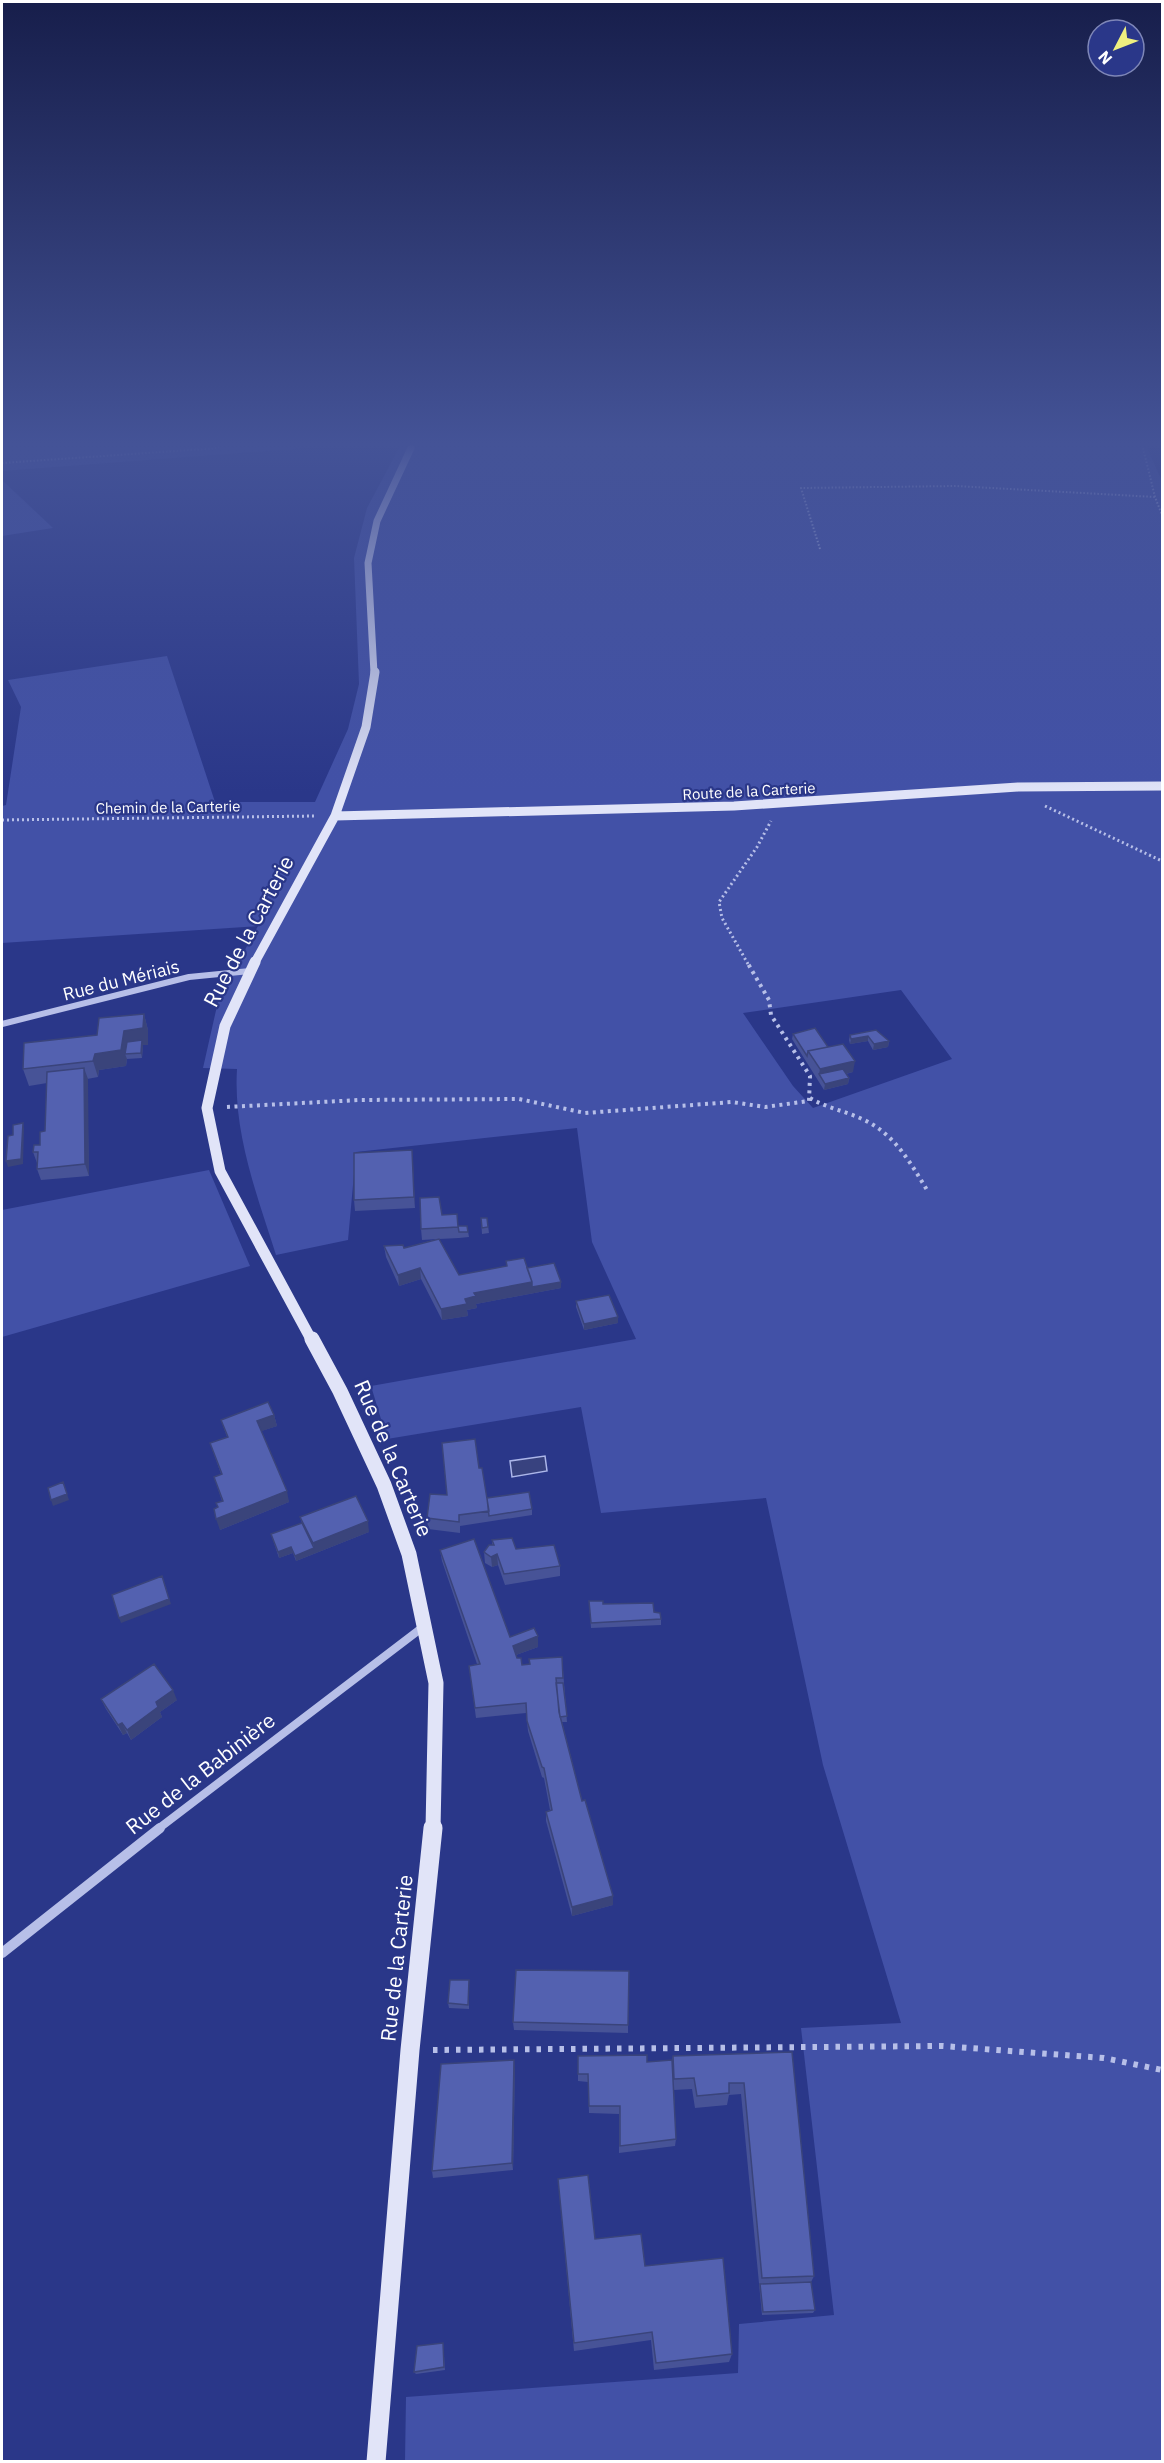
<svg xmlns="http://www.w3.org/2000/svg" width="1164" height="2463" viewBox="0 0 1164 2463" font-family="'IBM Plex Sans',sans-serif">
	<rect width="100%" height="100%" fill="#2a3789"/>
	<path fill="#4251a7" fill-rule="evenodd" d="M 2,448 L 307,448 L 2,471 Z
		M 399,448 L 1147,448 L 1162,481 L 1162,2461 L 405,2461 L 406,2397 L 738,2373 L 739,2324 L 834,2315 L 801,2028 L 901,2023 L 823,1765 L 766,1498 L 601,1513 L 581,1407 L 387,1439 L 371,1386 L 636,1339 L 592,1242 L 577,1128 L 356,1152 L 348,1240 L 276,1255 C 257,1195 233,1133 237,1069 L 203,1068 L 219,997 L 258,926 L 2,943 L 2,806 L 6,805 L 21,707 L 8,680 L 167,656 L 215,802 L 315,802 L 348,729 L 359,684 L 354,558 L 367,508 ZM 901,990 L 952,1059 L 813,1108 L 793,1086 L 743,1013 Z
		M 2,480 L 53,528 L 2,536 Z
		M 209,1170 L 250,1266 L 2,1337 L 2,1210 Z"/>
	<path fill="#38427f" stroke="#acb6e9" stroke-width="1.5" d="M 545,1456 L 547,1471 L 512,1477 L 510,1461 Z"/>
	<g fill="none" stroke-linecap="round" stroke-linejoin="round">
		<path stroke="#b7bfe8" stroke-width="2" stroke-dasharray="1.5 2" stroke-linecap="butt" d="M 1143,448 L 1155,497 L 1162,515
			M 2,463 L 219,448
			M 820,549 L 801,488 L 956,486 L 1155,497"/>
		<path stroke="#b7bfe8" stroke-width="3" stroke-dasharray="2 3" stroke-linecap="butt" d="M 1045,806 L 1162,861
			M 2,820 L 316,816
			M 748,964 L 722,918 L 719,902 L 757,847 L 771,821"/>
		<path stroke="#b7bfe8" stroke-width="4" stroke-dasharray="3 4.5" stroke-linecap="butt" d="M 810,1098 C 827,1108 845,1111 862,1119 C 894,1133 910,1162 927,1190
			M 227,1107 L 359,1100 L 519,1099 L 585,1113 L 732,1102 L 765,1107 L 809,1101 L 810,1076 L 771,1015 L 769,1000 L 747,962"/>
		<path stroke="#b7bfe8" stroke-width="6" stroke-dasharray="4.5 7" stroke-linecap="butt" d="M 433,2050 L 943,2046 L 1104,2058 L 1162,2070"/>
		<path stroke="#b7bfe8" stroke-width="6" d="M 2,1024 L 189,977 L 250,971"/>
		<path stroke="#b7bfe8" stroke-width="8" d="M 158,1829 L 423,1627"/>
		<path stroke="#b7bfe8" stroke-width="10" d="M 2,1953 L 160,1828"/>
		<path stroke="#e1e4f8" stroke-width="7" d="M 374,673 L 368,563 L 377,521 L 411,448"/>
		<path stroke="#e1e4f8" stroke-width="9" d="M 335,816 L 734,806 L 1018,787 L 1162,786
			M 254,964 L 335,816 L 366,727 L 375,672"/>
		<path stroke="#e1e4f8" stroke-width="11" d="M 255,962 L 225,1026 L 207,1108 L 220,1171 L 312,1341"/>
		<path stroke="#e1e4f8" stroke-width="15" d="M 312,1339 L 340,1391 L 384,1485 L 409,1554 L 436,1683 L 433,1829"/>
		<path stroke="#e1e4f8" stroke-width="19" d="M 376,2462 L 410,2050 L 433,1828"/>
	</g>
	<path fill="#475397" d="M 144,1014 L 148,1030 L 148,1045 L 143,1045 L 142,1058 L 127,1059 L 126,1066 L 99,1070 L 98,1077 L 87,1079 L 89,1176 L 41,1180 L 37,1169 L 37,1163 L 33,1152 L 40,1145 L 45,1131 L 47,1083 L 29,1086 L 23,1069 Z
		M 876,1030 L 889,1041 L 888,1047 L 873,1050 L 868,1041 L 850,1044 L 849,1040 L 850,1035 Z
		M 793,1034 L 828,1047 L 853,1072 L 846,1074 L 849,1078 L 848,1084 L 824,1090 L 792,1039 Z
		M 412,1150 L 415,1208 L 355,1211 L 354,1200 Z
		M 457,1214 L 459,1238 L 439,1239 L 459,1275 L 506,1267 L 506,1261 L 527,1268 L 561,1282 L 561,1288 L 476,1304 L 477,1308 L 467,1310 L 468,1316 L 442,1320 L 421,1279 L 399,1286 L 386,1257 L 384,1246 L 404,1248 L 437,1239 L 422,1240 L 421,1229 L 442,1215 Z
		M 481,1218 L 487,1218 L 489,1233 L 482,1234 Z
		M 458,1226 L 467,1226 L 469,1237 L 459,1238 Z
		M 576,1301 L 618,1323 L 584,1330 L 576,1307 Z
		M 274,1415 L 277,1426 L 261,1431 L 289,1502 L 220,1530 L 217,1507 L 222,1501 L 214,1477 L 221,1474 L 210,1443 L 227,1437 L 221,1420 Z
		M 479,1468 L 487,1500 L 532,1509 L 532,1515 L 460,1526 L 460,1533 L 428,1529 L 427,1518 L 447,1495 Z
		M 300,1517 L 369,1532 L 296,1561 L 293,1553 L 279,1558 L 271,1534 L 302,1523 Z
		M 492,1540 L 560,1566 L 560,1576 L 505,1585 L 498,1565 L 492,1567 L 485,1563 L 484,1552 L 492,1545 Z
		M 440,1550 L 510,1637 L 538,1636 L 538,1647 L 516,1655 L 517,1658 L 522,1665 L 529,1664 L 562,1657 L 567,1722 L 562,1722 L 582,1801 L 613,1905 L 572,1916 L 546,1821 L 546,1812 L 550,1810 L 544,1778 L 542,1777 L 528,1731 L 526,1713 L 476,1718 L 469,1666 L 477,1664 L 442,1561 Z
		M 589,1601 L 654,1612 L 661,1619 L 661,1625 L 591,1628 Z
		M 101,1699 L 177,1700 L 160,1712 L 162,1717 L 131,1740 L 127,1733 L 123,1735 L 106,1709 Z
		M 469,1980 L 469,2009 L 449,2008 L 448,2003 Z
		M 513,2022 L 628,2025 L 628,2033 L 514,2030 Z
		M 792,2052 L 814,2276 L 811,2282 L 815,2310 L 813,2313 L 762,2315 L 741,2094 L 729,2095 L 727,2105 L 695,2108 L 692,2089 L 674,2090 L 676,2139 L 675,2146 L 619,2153 L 619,2114 L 589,2113 L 588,2082 L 578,2081 L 578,2056 L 647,2062 L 672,2060 L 673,2056 Z
		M 515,2068 L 513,2170 L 433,2178 L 432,2171 Z
		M 558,2179 L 595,2239 L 645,2266 L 732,2354 L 729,2362 L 654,2370 L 651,2340 L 574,2351 Z
		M 443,2343 L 445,2370 L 416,2374 L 414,2372 Z"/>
	<path fill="#3a447b" d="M 144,1014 L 148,1030 L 148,1045 L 143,1045 L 142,1058 L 141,1053 L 125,1054 L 127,1059 L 126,1066 L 99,1070 L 98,1077 L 93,1061 L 95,1054 L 124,1031 Z
		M 868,1036 L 868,1041 L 850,1044 L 851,1039 Z
		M 889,1041 L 888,1047 L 873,1050 L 874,1044 Z
		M 855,1061 L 853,1072 L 822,1079 L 819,1074 L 820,1069 Z
		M 84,1068 L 88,1079 L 89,1176 L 85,1164 Z
		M 849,1078 L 848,1084 L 824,1090 L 825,1084 Z
		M 23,1123 L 24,1129 L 23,1164 L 8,1167 L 6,1161 Z
		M 412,1150 L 413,1161 L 415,1208 L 414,1197 Z
		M 420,1268 L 421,1279 L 399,1286 L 398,1275 Z
		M 532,1282 L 561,1282 L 561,1288 L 476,1304 L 477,1308 L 467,1310 L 468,1316 L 442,1320 L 441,1309 L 465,1299 L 474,1293 Z
		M 618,1317 L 618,1323 L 584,1330 L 584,1324 Z
		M 274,1415 L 277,1426 L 259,1432 L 257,1421 Z
		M 63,1482 L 69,1500 L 53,1506 L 51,1500 Z
		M 287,1491 L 289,1502 L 220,1530 L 216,1519 Z
		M 368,1521 L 369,1532 L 296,1561 L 295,1556 L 314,1548 L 313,1543 Z
		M 291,1547 L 293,1553 L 279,1558 L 278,1552 Z
		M 497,1554 L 498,1565 L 492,1567 L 491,1557 Z
		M 162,1576 L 171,1604 L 121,1623 L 119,1618 Z
		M 538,1636 L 538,1647 L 513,1656 L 513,1646 Z
		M 173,1690 L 177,1700 L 160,1712 L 162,1717 L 131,1740 L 127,1730 L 156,1702 Z
		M 122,1723 L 127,1733 L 123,1735 L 118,1725 Z
		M 613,1896 L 613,1905 L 572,1916 L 572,1907 Z
		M 514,2060 L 515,2068 L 513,2170 L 512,2163 Z"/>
	<path fill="#5361b0" stroke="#3a447b" stroke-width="1.5" d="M 144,1014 L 143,1028 L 124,1031 L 121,1050 L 95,1054 L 93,1061 L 23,1069 L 24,1043 L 97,1035 L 99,1018 Z
		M 815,1028 L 828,1047 L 808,1051 L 807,1056 L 793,1034 Z
		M 876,1030 L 889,1041 L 874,1044 L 868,1036 L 851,1039 L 850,1035 Z
		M 142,1040 L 141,1053 L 125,1054 L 127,1042 Z
		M 843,1044 L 855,1061 L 820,1069 L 808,1051 Z
		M 84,1068 L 85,1164 L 37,1169 L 38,1152 L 33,1152 L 34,1145 L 40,1145 L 40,1132 L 45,1131 L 47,1072 Z
		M 843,1069 L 849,1078 L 825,1084 L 819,1074 Z
		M 23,1123 L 21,1159 L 6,1161 L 8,1136 L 13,1135 L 13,1125 Z
		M 412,1150 L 414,1197 L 354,1200 L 354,1153 Z
		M 439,1197 L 442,1215 L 457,1214 L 458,1227 L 421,1229 L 420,1198 Z
		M 481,1218 L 487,1218 L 488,1227 L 482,1228 Z
		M 458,1226 L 467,1226 L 468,1232 L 459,1232 Z
		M 439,1239 L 459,1275 L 507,1266 L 506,1261 L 524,1258 L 532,1282 L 474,1293 L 476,1296 L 465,1299 L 467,1304 L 441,1309 L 420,1268 L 398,1275 L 384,1246 L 403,1245 L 404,1248 Z
		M 554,1263 L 561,1282 L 532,1287 L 532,1282 L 527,1268 Z
		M 609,1295 L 618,1317 L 584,1324 L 576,1301 Z
		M 268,1402 L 274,1415 L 257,1421 L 287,1491 L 216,1519 L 214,1509 L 218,1507 L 216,1503 L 223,1501 L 214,1477 L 222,1474 L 210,1443 L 228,1437 L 221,1420 Z
		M 475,1439 L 479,1468 L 482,1468 L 489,1511 L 459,1515 L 459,1522 L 427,1518 L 430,1494 L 447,1495 L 442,1443 Z
		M 63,1482 L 67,1494 L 51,1500 L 48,1488 Z
		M 529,1492 L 532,1509 L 489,1516 L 487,1498 Z
		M 356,1496 L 368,1521 L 313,1543 L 300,1517 Z
		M 302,1523 L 314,1548 L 295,1556 L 291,1547 L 278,1552 L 271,1534 Z
		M 512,1538 L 516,1549 L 554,1545 L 560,1566 L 504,1574 L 497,1554 L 491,1557 L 484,1552 L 489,1545 L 494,1545 L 492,1540 Z
		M 474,1539 L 510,1637 L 534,1628 L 538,1636 L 513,1646 L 517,1658 L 521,1658 L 522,1665 L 530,1664 L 529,1659 L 562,1657 L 563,1678 L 556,1678 L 559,1712 L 582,1801 L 585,1800 L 613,1896 L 572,1907 L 546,1812 L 552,1810 L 544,1768 L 542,1767 L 527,1721 L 526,1703 L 475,1708 L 469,1666 L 480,1664 L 440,1550 Z
		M 162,1576 L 169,1599 L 119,1618 L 112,1595 Z
		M 589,1601 L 603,1601 L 603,1604 L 653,1603 L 654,1612 L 660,1613 L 661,1619 L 591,1623 Z
		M 154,1664 L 173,1690 L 156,1702 L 158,1707 L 127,1730 L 122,1723 L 118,1725 L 101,1699 Z
		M 556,1683 L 563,1683 L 567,1716 L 560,1717 Z
		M 516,1970 L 629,1971 L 628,2025 L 513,2022 Z
		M 450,1980 L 469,1980 L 468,2005 L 448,2003 Z
		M 792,2052 L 814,2276 L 762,2278 L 744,2083 L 729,2083 L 729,2093 L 697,2096 L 694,2078 L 674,2079 L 673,2056 Z
		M 647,2055 L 647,2062 L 672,2060 L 676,2139 L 620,2146 L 620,2106 L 589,2106 L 588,2074 L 578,2074 L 578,2056 Z
		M 514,2060 L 512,2163 L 432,2171 L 441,2064 Z
		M 588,2175 L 595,2239 L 641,2234 L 645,2266 L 723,2258 L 732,2354 L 656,2363 L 652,2332 L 574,2343 L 558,2179 Z
		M 811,2282 L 815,2310 L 763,2312 L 760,2284 Z
		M 443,2343 L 444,2367 L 414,2372 L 417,2346 Z"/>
	<linearGradient id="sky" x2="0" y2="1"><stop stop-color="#171e4b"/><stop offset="0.56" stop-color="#445397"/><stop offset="1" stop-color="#445397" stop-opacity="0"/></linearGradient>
	<rect width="1164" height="793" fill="url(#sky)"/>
	<g text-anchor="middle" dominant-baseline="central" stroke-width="4.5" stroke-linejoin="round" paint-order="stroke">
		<g font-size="15" fill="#fff" stroke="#2a3789">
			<text transform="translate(749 791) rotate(-3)">Route de la Carterie</text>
			<text transform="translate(168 807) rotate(-1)">Chemin de la Carterie</text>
		</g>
		<g font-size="18" fill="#fff" stroke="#2a3789">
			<text transform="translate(121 980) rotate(-14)">Rue du Mériais</text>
		</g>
		<g font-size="21" fill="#fff" stroke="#2a3789">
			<text transform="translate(248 931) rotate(-62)">Rue de la Carterie</text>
			<text transform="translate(394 1458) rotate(67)">Rue de la Carterie</text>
			<text transform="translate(200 1773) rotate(-38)">Rue de la Babinière</text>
			<text transform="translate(396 1958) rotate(-84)">Rue de la Carterie</text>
		</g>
	</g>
	<rect width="1164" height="2463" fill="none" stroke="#ffffff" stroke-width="6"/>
	<g transform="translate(1116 48) rotate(228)"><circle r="28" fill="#2a3789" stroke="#7f87b8" stroke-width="1.5"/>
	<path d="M0-4.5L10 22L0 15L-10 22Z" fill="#eeef7f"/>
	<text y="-9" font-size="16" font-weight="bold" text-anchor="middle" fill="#ffffff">N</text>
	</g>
</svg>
